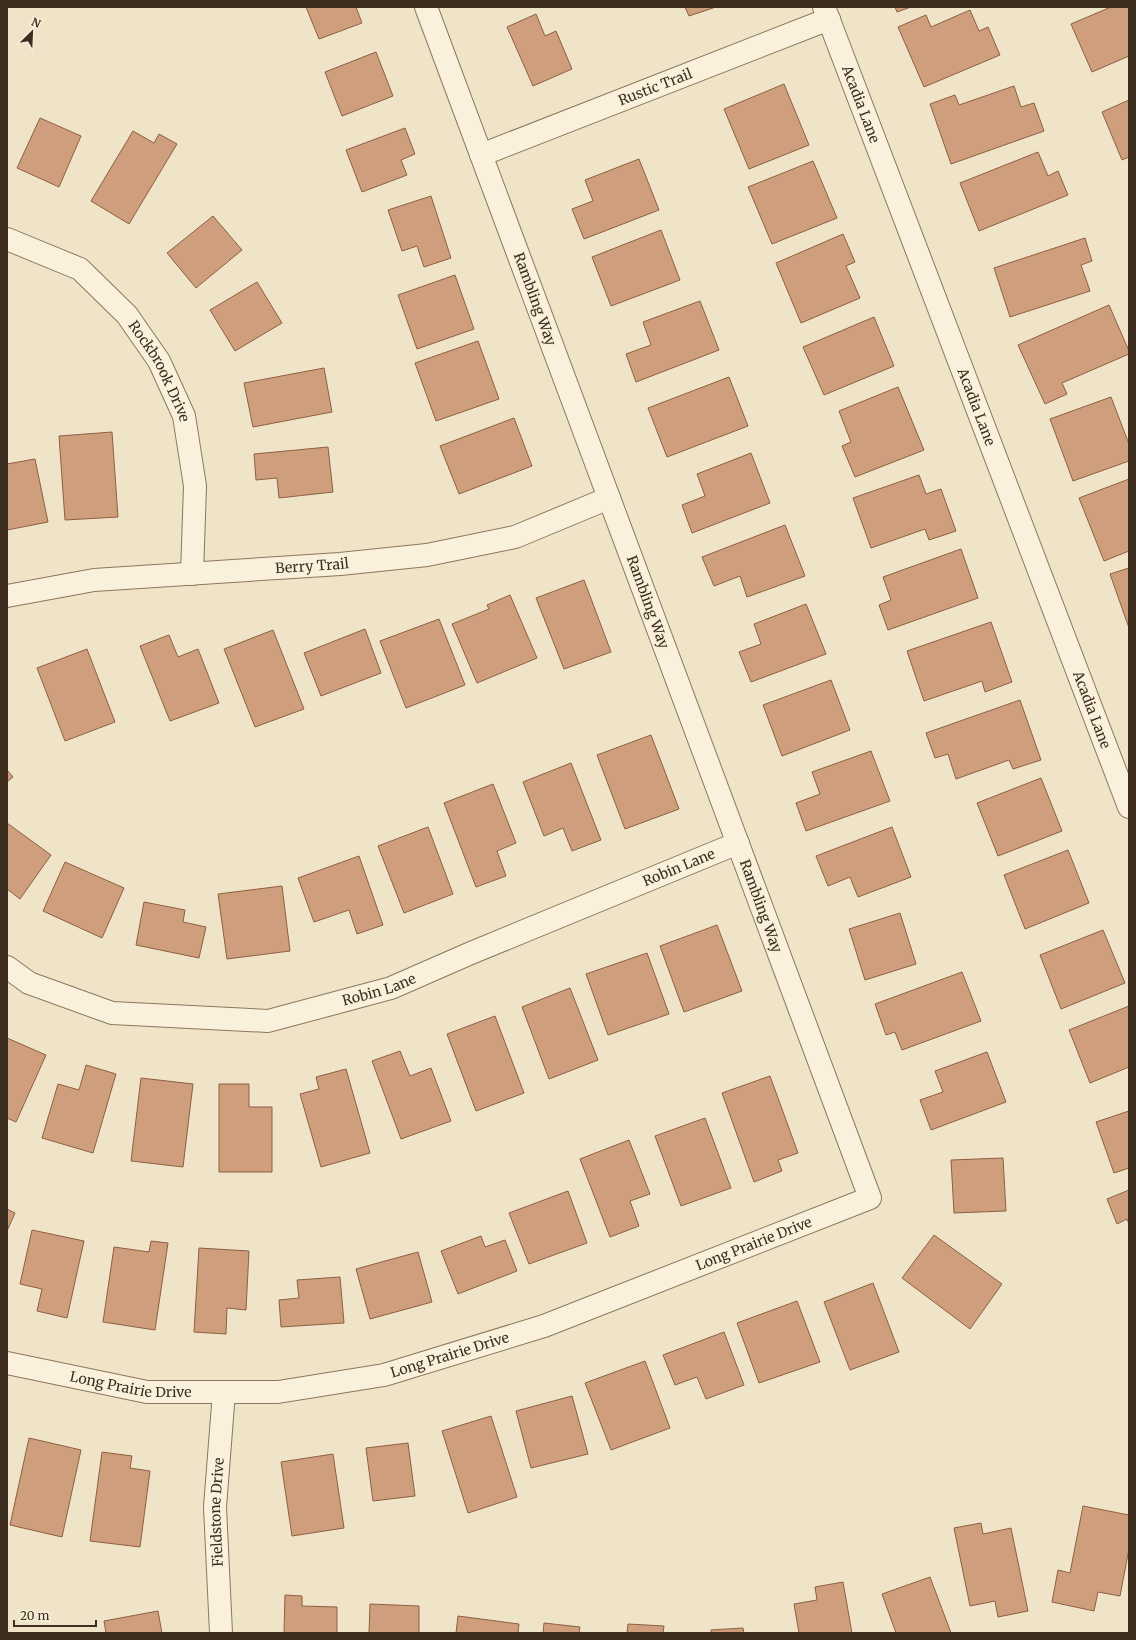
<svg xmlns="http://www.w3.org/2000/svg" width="1136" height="1640" viewBox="0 0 1136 1640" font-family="Merriweather,serif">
	<rect width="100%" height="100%" fill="#f0e4c8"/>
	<path fill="#cf9f7d" stroke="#8d5f41" d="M 306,7 L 356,7 L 362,23 L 319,39 Z
		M 685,7 L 716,7 L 689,16 Z
		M 895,7 L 911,7 L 897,12 Z
		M 1111,7 L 1129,7 L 1129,56 L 1092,72 L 1071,24 Z
		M 970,10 L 979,31 L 988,27 L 1000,55 L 924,87 L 898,27 L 926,15 L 931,27 Z
		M 536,14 L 545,36 L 556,31 L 572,69 L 533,86 L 507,27 Z
		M 376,52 L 393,96 L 342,116 L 325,72 Z
		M 784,84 L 809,145 L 749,169 L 724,109 Z
		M 1014,86 L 1021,107 L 1034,103 L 1044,131 L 951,164 L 930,104 L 955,95 L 959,105 Z
		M 1129,100 L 1129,157 L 1122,160 L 1102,112 Z
		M 40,118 L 81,136 L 59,187 L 17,168 Z
		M 405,128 L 415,154 L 401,160 L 407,175 L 362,192 L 346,150 Z
		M 133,131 L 154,143 L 159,134 L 177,144 L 129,224 L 91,201 Z
		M 1038,152 L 1048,176 L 1058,171 L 1068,195 L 979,231 L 960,183 Z
		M 639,159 L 659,210 L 584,239 L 572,209 L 593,201 L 585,180 Z
		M 813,161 L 837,218 L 772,244 L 748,187 Z
		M 431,196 L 451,258 L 424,267 L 417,246 L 402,251 L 388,210 Z
		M 213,216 L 242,250 L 196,288 L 167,253 Z
		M 661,230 L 680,280 L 611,306 L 592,257 Z
		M 843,234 L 855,262 L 846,266 L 860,298 L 801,323 L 776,263 Z
		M 1085,238 L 1092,261 L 1081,265 L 1090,291 L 1010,317 L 994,268 Z
		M 455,275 L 474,329 L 417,349 L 398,295 Z
		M 257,282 L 282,323 L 235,351 L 210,310 Z
		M 700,301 L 719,350 L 636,382 L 626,354 L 651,345 L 643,322 Z
		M 1109,305 L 1129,351 L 1129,354 L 1062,383 L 1067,394 L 1045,404 L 1018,345 Z
		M 874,317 L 894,366 L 824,395 L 803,347 Z
		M 478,341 L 499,399 L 436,421 L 415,363 Z
		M 324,368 L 332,412 L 253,427 L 244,383 Z
		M 729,377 L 748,426 L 667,457 L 648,408 Z
		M 898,387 L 924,450 L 855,477 L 842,446 L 851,442 L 839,411 Z
		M 1111,397 L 1129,444 L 1129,461 L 1073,481 L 1050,419 Z
		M 514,418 L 532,466 L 459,494 L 440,446 Z
		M 112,432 L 118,517 L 65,520 L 59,436 Z
		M 328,447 L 333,492 L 279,498 L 277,478 L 256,480 L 254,454 Z
		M 751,453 L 770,503 L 692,533 L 682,505 L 705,496 L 697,474 Z
		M 35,459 L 48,522 L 7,530 L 7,464 Z
		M 919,475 L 926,494 L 941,489 L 956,531 L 929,540 L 925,529 L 871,548 L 853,498 Z
		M 1129,479 L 1129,551 L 1104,561 L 1079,498 Z
		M 785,525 L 805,576 L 747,597 L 740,576 L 714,586 L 702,557 Z
		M 961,549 L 978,598 L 888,630 L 879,605 L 891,600 L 883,577 Z
		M 1129,568 L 1129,628 L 1110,574 Z
		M 584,580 L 611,652 L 564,669 L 536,598 Z
		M 510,595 L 537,658 L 477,683 L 452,624 L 489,609 L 487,605 Z
		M 806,604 L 826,654 L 751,682 L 739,652 L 761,644 L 754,624 Z
		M 439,619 L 465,685 L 406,708 L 380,641 Z
		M 991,622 L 1012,682 L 985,692 L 982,681 L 924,701 L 907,651 Z
		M 365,629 L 381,673 L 321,696 L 304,653 Z
		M 273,630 L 304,709 L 255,727 L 224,649 Z
		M 169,635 L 178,657 L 198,649 L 219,703 L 170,721 L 140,646 Z
		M 87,649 L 115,722 L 65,741 L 37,668 Z
		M 831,680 L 850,730 L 782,756 L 763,705 Z
		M 1020,700 L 1041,760 L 1013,769 L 1009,760 L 956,779 L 948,754 L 935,758 L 926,733 Z
		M 651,735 L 679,809 L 625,829 L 597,755 Z
		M 871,751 L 890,801 L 806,831 L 796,803 L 820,794 L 812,772 Z
		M 571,763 L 601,840 L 572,851 L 563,828 L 544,836 L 523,782 Z
		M 7,770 L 13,777 L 7,782 Z
		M 1041,778 L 1062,831 L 998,856 L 977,803 Z
		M 493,784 L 516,843 L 497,851 L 506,876 L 476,887 L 444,803 Z
		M 7,823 L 51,855 L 20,899 L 7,889 Z
		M 428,827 L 453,894 L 404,913 L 378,846 Z
		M 892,827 L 911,877 L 858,897 L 850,877 L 828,886 L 816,856 Z
		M 1068,850 L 1089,903 L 1025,929 L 1004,875 Z
		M 359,856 L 383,925 L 357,934 L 349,910 L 314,922 L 298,878 Z
		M 65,862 L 124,888 L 102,938 L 43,911 Z
		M 282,886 L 290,951 L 227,959 L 218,894 Z
		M 144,902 L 185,910 L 183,922 L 206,927 L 199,958 L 136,945 Z
		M 900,913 L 916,964 L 865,980 L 849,929 Z
		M 717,925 L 742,991 L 684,1012 L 660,946 Z
		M 1103,930 L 1125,983 L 1061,1009 L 1040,955 Z
		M 647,953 L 669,1014 L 608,1035 L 586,974 Z
		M 962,972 L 981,1021 L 902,1050 L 895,1032 L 886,1035 L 875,1004 Z
		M 570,988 L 598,1060 L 549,1079 L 522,1007 Z
		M 1129,1006 L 1129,1067 L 1090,1083 L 1069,1030 Z
		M 495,1016 L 524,1093 L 476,1111 L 447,1034 Z
		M 7,1038 L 46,1055 L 16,1122 L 7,1118 Z
		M 400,1051 L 410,1076 L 431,1068 L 451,1121 L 401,1139 L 372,1061 Z
		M 987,1052 L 1006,1102 L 931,1130 L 920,1100 L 943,1092 L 935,1071 Z
		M 86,1065 L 116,1074 L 93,1153 L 42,1138 L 58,1084 L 79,1090 Z
		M 346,1069 L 370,1153 L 321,1167 L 300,1094 L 319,1089 L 316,1077 Z
		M 770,1076 L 798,1153 L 778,1160 L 782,1171 L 754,1182 L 722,1093 Z
		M 141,1078 L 193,1084 L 183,1167 L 131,1161 Z
		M 219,1084 L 249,1084 L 249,1107 L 272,1107 L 272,1172 L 219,1172 Z
		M 1129,1111 L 1129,1168 L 1114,1173 L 1096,1122 Z
		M 705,1118 L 731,1188 L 681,1206 L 655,1136 Z
		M 629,1140 L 650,1194 L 630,1201 L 639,1226 L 610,1237 L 580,1159 Z
		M 1003,1158 L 1006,1211 L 954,1213 L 951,1160 Z
		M 1129,1190 L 1129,1224 L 1127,1219 L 1117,1224 L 1107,1199 Z
		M 568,1191 L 587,1243 L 529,1264 L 509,1213 Z
		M 7,1209 L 15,1213 L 7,1231 Z
		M 32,1230 L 84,1241 L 67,1318 L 37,1311 L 42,1289 L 20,1284 Z
		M 934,1235 L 1002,1284 L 970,1329 L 902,1278 Z
		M 481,1236 L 485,1247 L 505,1240 L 517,1271 L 458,1294 L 441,1251 Z
		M 151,1241 L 168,1243 L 155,1330 L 103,1322 L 114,1247 L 149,1252 Z
		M 199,1248 L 249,1251 L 246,1310 L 227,1308 L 226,1334 L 194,1332 Z
		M 418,1252 L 432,1302 L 370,1319 L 356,1269 Z
		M 340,1277 L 344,1323 L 281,1327 L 279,1300 L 299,1298 L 297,1280 Z
		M 873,1283 L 899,1352 L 850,1370 L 824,1302 Z
		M 797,1301 L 820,1362 L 759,1383 L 737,1323 Z
		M 724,1332 L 744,1385 L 706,1399 L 697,1377 L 675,1385 L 663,1355 Z
		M 645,1361 L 670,1428 L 611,1450 L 585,1383 Z
		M 572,1396 L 588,1454 L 531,1468 L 516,1411 Z
		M 491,1416 L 517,1497 L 468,1513 L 442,1431 Z
		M 29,1438 L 81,1450 L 62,1537 L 10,1525 Z
		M 408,1443 L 415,1496 L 373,1501 L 366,1448 Z
		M 102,1452 L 132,1456 L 130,1468 L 150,1471 L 140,1547 L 90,1541 Z
		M 333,1454 L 344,1528 L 292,1536 L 281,1462 Z
		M 1083,1506 L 1129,1515 L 1129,1549 L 1120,1596 L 1098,1592 L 1094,1611 L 1052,1602 L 1058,1570 L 1070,1573 Z
		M 981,1523 L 983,1534 L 1011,1528 L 1028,1611 L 998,1617 L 995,1601 L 970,1606 L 954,1528 Z
		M 930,1577 L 951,1633 L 896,1633 L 882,1594 Z
		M 843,1582 L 852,1633 L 799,1633 L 794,1604 L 817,1600 L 815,1587 Z
		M 285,1595 L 302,1596 L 302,1606 L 337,1607 L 337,1633 L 284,1633 Z
		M 370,1604 L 419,1606 L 419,1633 L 369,1633 Z
		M 158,1611 L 162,1633 L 106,1633 L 104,1621 Z
		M 458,1616 L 519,1624 L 518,1633 L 456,1633 Z
		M 544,1623 L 580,1627 L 579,1633 L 543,1633 Z
		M 628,1624 L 664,1626 L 663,1633 L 627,1633 Z
		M 743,1628 L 744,1633 L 711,1633 L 711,1630 Z"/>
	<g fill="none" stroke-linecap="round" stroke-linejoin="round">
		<defs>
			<g id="minor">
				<path id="s1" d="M 824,7 L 1129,807"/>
				<path id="s2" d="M 481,155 L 829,19"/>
				<path id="s3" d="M 7,239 L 80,269 L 127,315 L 159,361 L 184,416 L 195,486 L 192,574"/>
				<path id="s4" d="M 7,596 L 94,580 L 340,564 L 427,555 L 515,537 L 609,498"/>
				<path id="s5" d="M 7,967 L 29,983 L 112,1013 L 268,1021 L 391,988 L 471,953 L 738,843"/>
				<path id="s6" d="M 7,1363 L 147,1392 L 278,1392 L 384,1375 L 544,1326 L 870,1198 L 426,7"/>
				<path id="s7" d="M 221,1633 L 215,1507 L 224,1392"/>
			</g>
		</defs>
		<use href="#minor" stroke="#8d765c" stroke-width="24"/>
		<use href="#minor" stroke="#faf1dc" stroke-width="22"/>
	</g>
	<g text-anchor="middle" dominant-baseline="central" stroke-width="3" stroke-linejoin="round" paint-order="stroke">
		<g font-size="14" fill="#3d2e20" stroke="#f7eed8">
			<text stroke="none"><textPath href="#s2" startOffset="187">Rustic Trail</textPath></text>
			<text stroke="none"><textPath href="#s1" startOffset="104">Acadia Lane</textPath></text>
			<text transform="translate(535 299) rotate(70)">Rambling Way</text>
			<text stroke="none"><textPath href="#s3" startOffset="210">Rockbrook Drive</textPath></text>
			<text stroke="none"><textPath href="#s1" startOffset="428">Acadia Lane</textPath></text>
			<text stroke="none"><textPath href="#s4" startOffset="307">Berry Trail</textPath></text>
			<text transform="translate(648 602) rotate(70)">Rambling Way</text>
			<text stroke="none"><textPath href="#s1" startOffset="752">Acadia Lane</textPath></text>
			<text stroke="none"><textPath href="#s5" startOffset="711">Robin Lane</textPath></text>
			<text transform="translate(761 906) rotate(70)">Rambling Way</text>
			<text stroke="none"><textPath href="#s5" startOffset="387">Robin Lane</textPath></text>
			<text stroke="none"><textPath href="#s6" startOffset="774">Long Prairie Drive</textPath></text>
			<text stroke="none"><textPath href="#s6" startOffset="450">Long Prairie Drive</textPath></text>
			<text stroke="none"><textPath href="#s6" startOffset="126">Long Prairie Drive</textPath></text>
			<text stroke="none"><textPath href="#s7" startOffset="121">Fieldstone Drive</textPath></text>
		</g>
	</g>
	<rect width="1136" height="1640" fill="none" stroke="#3d2e20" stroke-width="16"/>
	<g transform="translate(32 32) rotate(24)" stroke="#f7eed8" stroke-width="3" paint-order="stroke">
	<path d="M0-3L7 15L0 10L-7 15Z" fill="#3d2e20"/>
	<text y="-6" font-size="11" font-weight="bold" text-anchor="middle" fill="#3d2e20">N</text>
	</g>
	<path d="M14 1620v6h82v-6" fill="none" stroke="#3d2e20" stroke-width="2"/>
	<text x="20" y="1620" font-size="12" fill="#3d2e20" stroke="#f7eed8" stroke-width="3" paint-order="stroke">20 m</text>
</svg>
